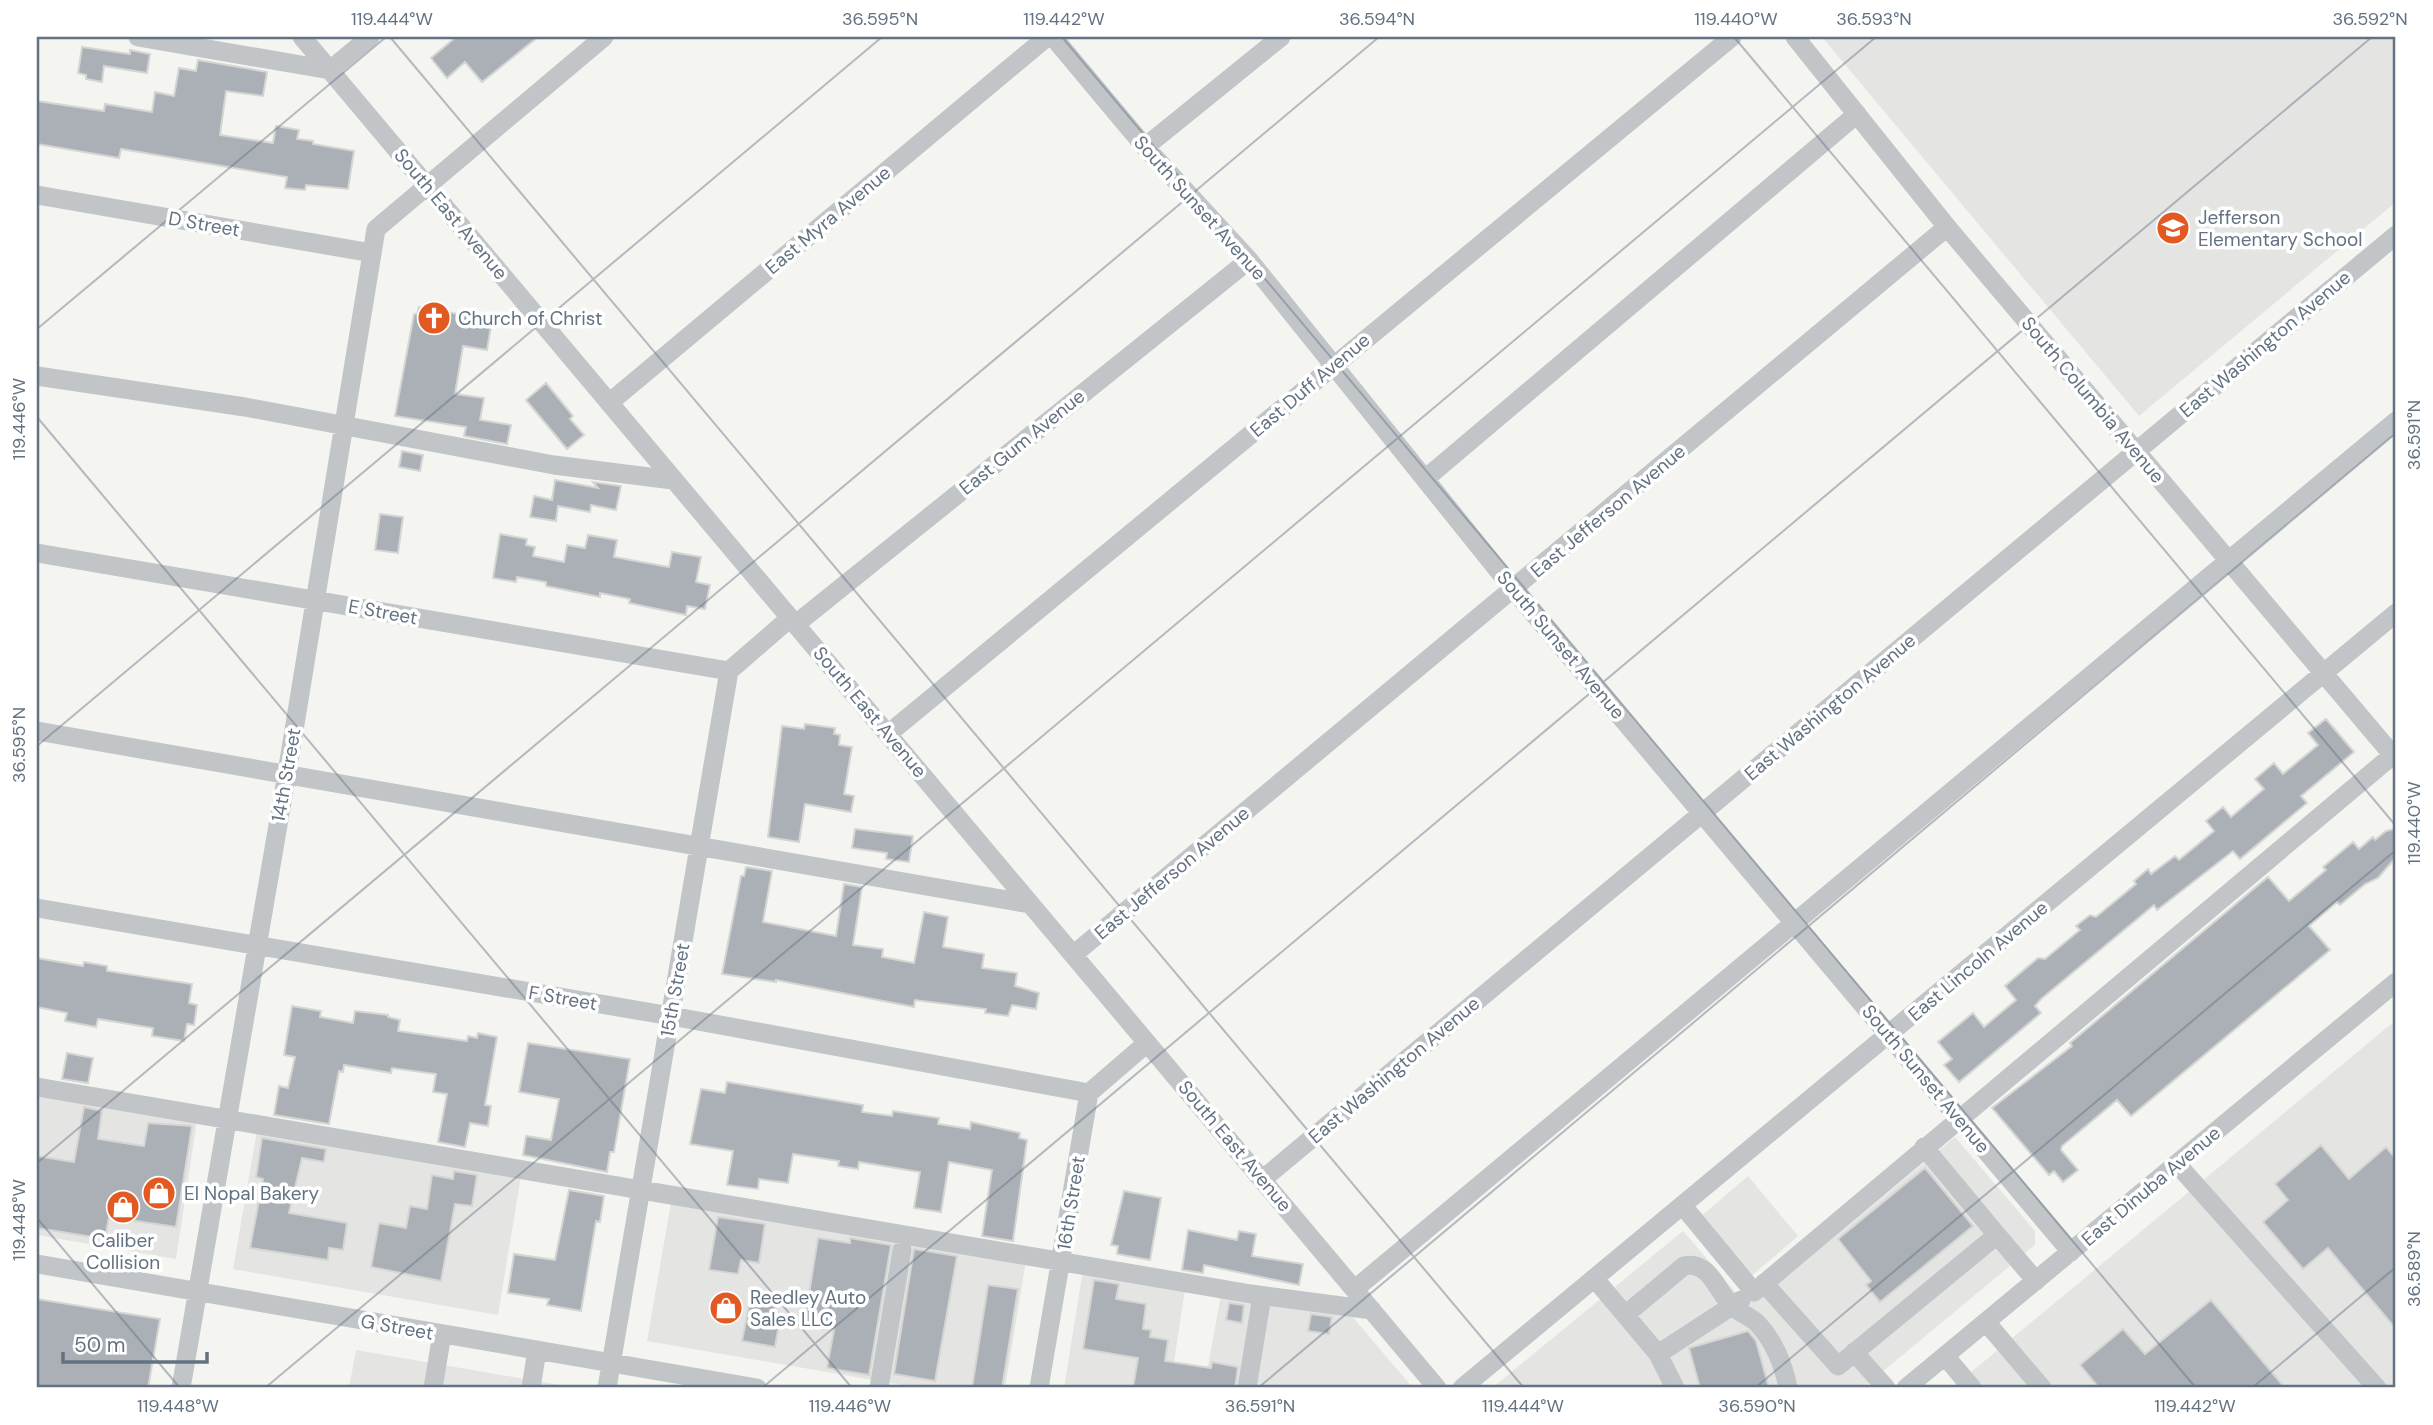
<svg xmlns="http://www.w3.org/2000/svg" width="2433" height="1425" viewBox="0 0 2433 1425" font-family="'DM Sans',sans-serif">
	<rect width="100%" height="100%" fill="#f4f4f0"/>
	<path fill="#e4e5e3" d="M 1822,37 L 2396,37 L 2396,202 L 2139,416 Z
		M 2396,1020 L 2396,1388 L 1952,1388 L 2196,1186 Z
		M 37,1087 L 198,1114 L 176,1259 L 37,1235 Z
		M 258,1125 L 522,1170 L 498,1315 L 233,1269 Z
		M 1955,1137 L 2035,1231 L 2035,1245 L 1863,1388 L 1492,1388 L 1683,1231 L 1738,1295 L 1761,1298 Z
		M 1748,1176 L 1798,1236 L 1749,1278 L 1699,1218 Z
		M 672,1197 L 1027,1255 L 1005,1388 L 919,1388 L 647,1341 Z
		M 1084,1264 L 1186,1283 L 1170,1388 L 1064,1388 Z
		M 1222,1289 L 1345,1308 L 1413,1388 L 1204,1388 Z
		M 356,1350 L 572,1387 L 574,1388 L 349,1388 Z"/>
	<path fill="#aab0b6" stroke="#d5d5d3" stroke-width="2" d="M 456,37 L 538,37 L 482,82 L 465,62 L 447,78 L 431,58 Z
		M 82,47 L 130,54 L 130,50 L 150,54 L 147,73 L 104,66 L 102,82 L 86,79 L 86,75 L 78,73 Z
		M 198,60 L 267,72 L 263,96 L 226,91 L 220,135 L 273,143 L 276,126 L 299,130 L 297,139 L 313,141 L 313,144 L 354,151 L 348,189 L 306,185 L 305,190 L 285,188 L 287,177 L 121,149 L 119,158 L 37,144 L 37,101 L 104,111 L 105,104 L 152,112 L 155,92 L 174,96 L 179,68 L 196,71 Z
		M 419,307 L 492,320 L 487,350 L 463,346 L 455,394 L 484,398 L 480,420 L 511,425 L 507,444 L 464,436 L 466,427 L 395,416 L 414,314 L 417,314 Z
		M 546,383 L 573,416 L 570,419 L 584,435 L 567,449 L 526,400 Z
		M 402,451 L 423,455 L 420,471 L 399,467 Z
		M 555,480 L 598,488 L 593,482 L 621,486 L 616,510 L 591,505 L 590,512 L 558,506 L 556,521 L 530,517 L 534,496 L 552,500 Z
		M 380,514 L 403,517 L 398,553 L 375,550 Z
		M 500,534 L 527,539 L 526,545 L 535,547 L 533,556 L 564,562 L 567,545 L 585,548 L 588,535 L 617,540 L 614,557 L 669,567 L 672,552 L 701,557 L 696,582 L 710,585 L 705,609 L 687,606 L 686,615 L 629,603 L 630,599 L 600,593 L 600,597 L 546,586 L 546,582 L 517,577 L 516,582 L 493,578 Z
		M 2326,719 L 2354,752 L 2301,796 L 2307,803 L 2240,859 L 2233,851 L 2157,910 L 2154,905 L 2041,999 L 2035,1006 L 2041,1013 L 1959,1082 L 1944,1065 L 1952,1059 L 1938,1042 L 1973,1013 L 1984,1027 L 2016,1000 L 2005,986 L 2038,958 L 2045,959 L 2080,930 L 2076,926 L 2090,915 L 2096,917 L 2136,884 L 2134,881 L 2148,869 L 2151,874 L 2175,856 L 2179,860 L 2214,831 L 2206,821 L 2223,807 L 2231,817 L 2264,789 L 2255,779 L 2274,763 L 2283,774 L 2318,745 L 2308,733 Z
		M 805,724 L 835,728 L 834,734 L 840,735 L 839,745 L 852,747 L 844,794 L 854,796 L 851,812 L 805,804 L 799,842 L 768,837 L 782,726 L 804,729 Z
		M 855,829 L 913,836 L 909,862 L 886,859 L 887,853 L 852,848 Z
		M 2396,829 L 2396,857 L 2378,878 L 2365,884 L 2340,905 L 2337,902 L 2309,926 L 2330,950 L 2131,1116 L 2117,1100 L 2062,1146 L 2061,1150 L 2078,1170 L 2063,1182 L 2054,1171 L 2049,1175 L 1992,1108 L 2072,1046 L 2070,1043 L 2268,877 L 2289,901 L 2326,870 L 2323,867 L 2353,842 L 2359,849 L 2373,837 L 2375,840 L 2386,831 Z
		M 746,867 L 772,871 L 763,922 L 836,936 L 844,884 L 862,887 L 853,945 L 883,949 L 882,957 L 914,963 L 924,912 L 948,917 L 943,947 L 984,954 L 982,968 L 1017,973 L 1015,986 L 1039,993 L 1036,1009 L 1012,1005 L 1008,1016 L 985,1013 L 986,1009 L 915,1000 L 914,1007 L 776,980 L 776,982 L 722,974 L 741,876 L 744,876 Z
		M 37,958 L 83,966 L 84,962 L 107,966 L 107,971 L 192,984 L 189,1003 L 197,1005 L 194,1025 L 187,1024 L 184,1041 L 152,1036 L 153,1028 L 98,1019 L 96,1027 L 65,1021 L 67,1013 L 37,1007 Z
		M 292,1006 L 321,1011 L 320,1017 L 353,1023 L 355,1011 L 388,1015 L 388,1017 L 400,1020 L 398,1031 L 467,1041 L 468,1036 L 477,1038 L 478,1033 L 497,1037 L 485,1105 L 491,1106 L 488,1126 L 470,1123 L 465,1147 L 438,1142 L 447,1094 L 433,1092 L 436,1074 L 392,1068 L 391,1073 L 344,1065 L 343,1072 L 339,1071 L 329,1124 L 274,1115 L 279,1086 L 288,1088 L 295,1057 L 284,1055 Z
		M 528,1043 L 630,1059 L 614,1152 L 610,1152 L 607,1172 L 523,1155 L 526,1136 L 551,1140 L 559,1099 L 519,1092 Z
		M 67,1053 L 93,1058 L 88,1083 L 62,1079 Z
		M 727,1082 L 863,1105 L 862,1112 L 892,1116 L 893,1111 L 939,1118 L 938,1124 L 970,1129 L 971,1122 L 1020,1133 L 1019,1138 L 1027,1140 L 1013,1241 L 982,1236 L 992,1170 L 949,1162 L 941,1212 L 914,1208 L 920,1172 L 859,1162 L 858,1169 L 838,1166 L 839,1161 L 793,1154 L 788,1183 L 759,1179 L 758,1189 L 727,1185 L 733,1151 L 690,1144 L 701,1089 L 725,1093 Z
		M 84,1107 L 102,1111 L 98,1139 L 144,1146 L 148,1123 L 192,1126 L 176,1227 L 109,1217 L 105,1239 L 37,1228 L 37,1156 L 74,1162 Z
		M 262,1138 L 326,1149 L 324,1162 L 302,1158 L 289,1213 L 347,1223 L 343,1250 L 329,1248 L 328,1260 L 250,1248 L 263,1179 L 256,1177 Z
		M 2321,1145 L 2349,1179 L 2386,1147 L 2396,1159 L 2396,1329 L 2328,1248 L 2303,1269 L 2263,1222 L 2288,1200 L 2275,1184 Z
		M 1925,1168 L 1973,1226 L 1880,1302 L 1866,1285 L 1871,1281 L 1838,1239 Z
		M 454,1171 L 477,1175 L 472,1206 L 455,1204 L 441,1281 L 371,1267 L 379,1223 L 406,1228 L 410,1206 L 427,1209 L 432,1175 L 453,1179 Z
		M 569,1190 L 604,1196 L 600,1222 L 596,1221 L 581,1311 L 547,1305 L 549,1299 L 508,1293 L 514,1254 L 555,1260 Z
		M 1124,1191 L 1161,1198 L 1150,1260 L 1117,1254 L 1118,1246 L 1111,1245 Z
		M 718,1217 L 765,1224 L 759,1263 L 741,1260 L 738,1274 L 709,1270 Z
		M 1188,1230 L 1237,1240 L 1239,1231 L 1256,1234 L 1252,1256 L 1303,1264 L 1299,1285 L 1204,1265 L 1203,1273 L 1182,1270 Z
		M 818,1238 L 850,1243 L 850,1238 L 891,1245 L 869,1375 L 827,1368 L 834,1330 L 804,1325 Z
		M 914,1249 L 957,1256 L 935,1381 L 894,1374 Z
		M 1094,1280 L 1119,1284 L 1116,1299 L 1146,1304 L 1143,1329 L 1151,1330 L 1150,1337 L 1168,1340 L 1165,1361 L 1211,1368 L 1212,1362 L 1238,1367 L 1235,1388 L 1133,1388 L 1138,1358 L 1083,1349 Z
		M 988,1285 L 1018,1289 L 1002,1388 L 972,1388 Z
		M 752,1291 L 778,1296 L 775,1312 L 781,1313 L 775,1347 L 742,1341 Z
		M 37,1299 L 160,1319 L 148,1388 L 37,1388 Z
		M 2211,1300 L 2285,1388 L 2099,1388 L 2080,1365 L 2123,1329 L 2145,1354 Z
		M 1229,1303 L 1244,1305 L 1242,1323 L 1226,1320 Z
		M 1311,1314 L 1332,1317 L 1329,1334 L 1308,1331 Z
		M 1748,1331 L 1756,1341 L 1769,1388 L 1700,1388 L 1689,1348 Z"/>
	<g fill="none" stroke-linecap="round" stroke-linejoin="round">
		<path stroke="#c1c5c8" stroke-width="19" d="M 138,37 L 330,70 L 370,37
			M 302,37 L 1437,1388
			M 1053,37 L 1145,147 L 1249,260 L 1514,590 L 2071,1252
			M 1795,37 L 1947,227 L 2396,759
			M 1145,147 L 1281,37
			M 37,195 L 372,253
			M 37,376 L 245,407 L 554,465 L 673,480
			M 609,403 L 1047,37
			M 1425,479 L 1857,114
			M 37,553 L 729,671
			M 796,624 L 1249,260
			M 37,731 L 1030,904
			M 888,734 L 1732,37
			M 37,908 L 671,1016 L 1089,1093
			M 1073,955 L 1947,227
			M 37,1087 L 1251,1294 L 1372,1310
			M 2177,1164 L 2377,1388
			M 1263,1179 L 2396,235
			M 1683,1206 L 1754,1292 L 2393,755
			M 1997,1235 L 2036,1281
			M 37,1264 L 757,1388
			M 1595,1279 L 1658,1354 L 1675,1388
			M 1764,1283 L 1838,1366 L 1997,1235 L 1924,1147
			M 1355,1289 L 2396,421
			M 1625,1315 L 1684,1266 C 1709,1260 1717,1291 1731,1305 C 1738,1313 1751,1316 1758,1324 C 1774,1341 1784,1366 1788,1388
			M 1986,1322 L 2042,1388
			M 1854,1352 L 1886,1388
			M 1658,1354 L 1741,1300
			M 1945,1356 L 1972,1388
			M 181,1388 L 287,773 L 376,229 L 604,37
			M 433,1388 L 442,1334
			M 531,1388 L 537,1350
			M 607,1388 L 729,671 L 790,618
			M 879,1388 L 902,1250
			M 1039,1388 L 1089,1093 L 1147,1043
			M 1247,1388 L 1262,1296
			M 1462,1388 L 2396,613
			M 1906,1388 L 2396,982"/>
	</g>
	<path fill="none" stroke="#637281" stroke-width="2" stroke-opacity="0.45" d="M 390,37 L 1524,1388M 1062,37 L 2196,1388M 1734,37 L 2396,826M 37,329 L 386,37M 37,417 L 852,1388M 37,746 L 882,37M 37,1163 L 1379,37M 37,1218 L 180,1388M 265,1388 L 1876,37M 762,1388 L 2372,37M 1258,1388 L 2396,433M 1755,1388 L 2396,850M 2252,1388 L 2396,1267"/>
	<defs>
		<symbol id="school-disc" viewBox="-11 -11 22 22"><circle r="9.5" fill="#e25a21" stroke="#fff"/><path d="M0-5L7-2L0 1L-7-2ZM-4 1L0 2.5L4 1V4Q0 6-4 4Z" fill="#fff"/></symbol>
		<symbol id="church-disc" viewBox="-11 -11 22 22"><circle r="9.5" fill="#e25a21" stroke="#fff"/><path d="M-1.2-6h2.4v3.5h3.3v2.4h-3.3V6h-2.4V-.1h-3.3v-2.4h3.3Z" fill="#fff"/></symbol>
		<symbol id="shop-disc" viewBox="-11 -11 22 22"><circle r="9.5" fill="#e25a21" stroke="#fff"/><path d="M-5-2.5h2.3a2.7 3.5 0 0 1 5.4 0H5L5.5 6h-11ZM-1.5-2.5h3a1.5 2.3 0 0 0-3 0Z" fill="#fff"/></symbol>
	</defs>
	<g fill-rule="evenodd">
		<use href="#school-disc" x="2154" y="209" width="38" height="38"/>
		<use href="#church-disc" x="415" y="299" width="38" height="38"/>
		<use href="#shop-disc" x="140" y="1174" width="38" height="38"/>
		<use href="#shop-disc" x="104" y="1188" width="38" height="38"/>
		<use href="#shop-disc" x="707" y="1289" width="38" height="38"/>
	</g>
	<g text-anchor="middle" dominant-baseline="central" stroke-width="7" stroke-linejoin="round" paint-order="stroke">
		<g font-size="19" fill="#637281" stroke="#fff">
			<text transform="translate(1200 208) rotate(48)">South Sunset Avenue</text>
			<text transform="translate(451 214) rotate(50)">South East Avenue</text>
			<text transform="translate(828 220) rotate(-40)">East Myra Avenue</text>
			<text transform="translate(204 224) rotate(10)">D Street</text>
			<text transform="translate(2265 344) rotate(-40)">East Washington Avenue</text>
			<text transform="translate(1310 385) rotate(-40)">East Duff Avenue</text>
			<text transform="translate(2093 400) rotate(50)">South Columbia Avenue</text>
			<text transform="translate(1022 442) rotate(-39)">East Gum Avenue</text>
			<text transform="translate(1608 511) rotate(-40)">East Jefferson Avenue</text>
			<text transform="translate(383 612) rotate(10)">E Street</text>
			<text transform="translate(1561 645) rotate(50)">South Sunset Avenue</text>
			<text transform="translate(1830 707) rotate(-40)">East Washington Avenue</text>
			<text transform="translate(870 712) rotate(50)">South East Avenue</text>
			<text transform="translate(286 775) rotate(-80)">14th Street</text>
			<text transform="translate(1172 873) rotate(-40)">East Jefferson Avenue</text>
			<text transform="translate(1978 961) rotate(-40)">East Lincoln Avenue</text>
			<text transform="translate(675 990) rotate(-80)">15th Street</text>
			<text transform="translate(563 998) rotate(10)">F Street</text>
			<text transform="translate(1394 1070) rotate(-40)">East Washington Avenue</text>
			<text transform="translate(1926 1079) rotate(50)">South Sunset Avenue</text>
			<text transform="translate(1235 1146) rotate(50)">South East Avenue</text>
			<text transform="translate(2151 1186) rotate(-40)">East Dinuba Avenue</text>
			<text transform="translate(1071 1203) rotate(-81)">16th Street</text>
			<text transform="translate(397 1327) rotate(10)">G Street</text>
		</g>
		<g font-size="19" fill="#637281" stroke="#fff" text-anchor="start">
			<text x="2198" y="217">Jefferson<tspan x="2198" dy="22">Elementary School</tspan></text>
			<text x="458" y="318">Church of Christ</text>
			<text x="184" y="1193">El Nopal Bakery</text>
			<text x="123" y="1240" text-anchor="middle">Caliber<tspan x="123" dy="22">Collision</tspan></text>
			<text x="750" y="1297">Reedley Auto<tspan x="750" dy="22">Sales LLC</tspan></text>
		</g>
	</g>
	<rect width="2433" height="1425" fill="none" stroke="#ffffff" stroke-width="77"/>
	<path d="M63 1352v10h144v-10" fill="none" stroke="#637281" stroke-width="3.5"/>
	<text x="74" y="1352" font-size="21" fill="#637281" stroke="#ffffff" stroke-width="5" paint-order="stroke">50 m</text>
	<rect x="38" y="38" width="2356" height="1348" fill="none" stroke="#637281" stroke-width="2.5"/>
	<g font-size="18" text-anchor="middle" fill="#637281">
		<text x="392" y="25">119.444°W</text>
		<text x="880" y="25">36.595°N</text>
		<text x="1064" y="25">119.442°W</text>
		<text x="1377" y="25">36.594°N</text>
		<text x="1736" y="25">119.440°W</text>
		<text x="1874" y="25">36.593°N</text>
		<text x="2370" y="25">36.592°N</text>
		<text transform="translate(19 419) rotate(-90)" y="6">119.446°W</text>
		<text transform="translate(2414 435) rotate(-90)" y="6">36.591°N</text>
		<text transform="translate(19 745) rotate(-90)" y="6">36.595°N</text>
		<text transform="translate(2414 823) rotate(-90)" y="6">119.440°W</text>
		<text transform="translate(19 1220) rotate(-90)" y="6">119.448°W</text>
		<text transform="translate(2414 1269) rotate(-90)" y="6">36.589°N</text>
		<text x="178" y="1412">119.448°W</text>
		<text x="850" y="1412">119.446°W</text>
		<text x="1260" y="1412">36.591°N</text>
		<text x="1523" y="1412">119.444°W</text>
		<text x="1757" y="1412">36.590°N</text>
		<text x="2195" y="1412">119.442°W</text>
	</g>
</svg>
